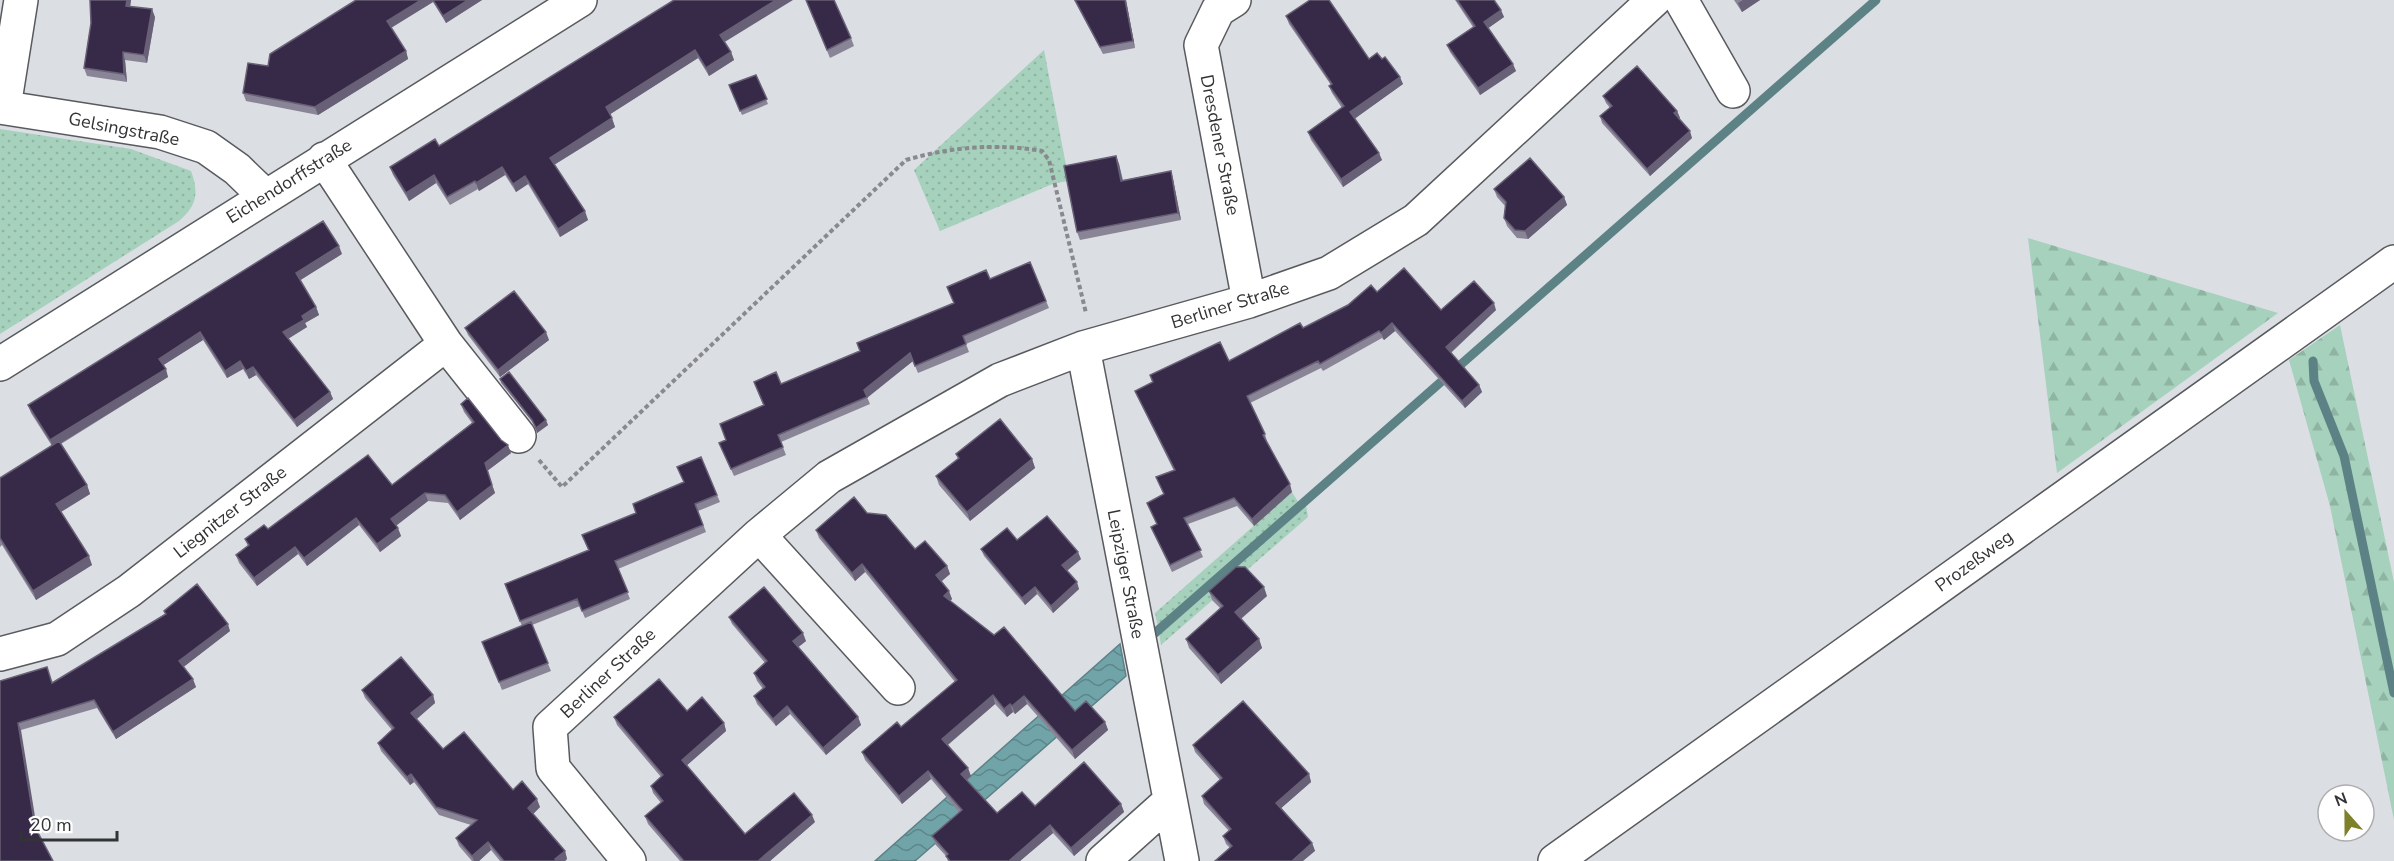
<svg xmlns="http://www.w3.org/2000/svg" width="2394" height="861" viewBox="0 0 2394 861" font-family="'Nunito Sans',sans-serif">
	<defs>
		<pattern id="grass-dots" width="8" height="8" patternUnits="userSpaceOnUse" patternTransform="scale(1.5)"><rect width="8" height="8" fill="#a6d1bc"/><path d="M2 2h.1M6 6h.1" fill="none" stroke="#8fb4a2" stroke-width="1.8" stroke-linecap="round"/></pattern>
		<pattern id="forest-firs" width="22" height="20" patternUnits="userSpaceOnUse" patternTransform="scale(1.5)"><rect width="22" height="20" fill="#a6d1bc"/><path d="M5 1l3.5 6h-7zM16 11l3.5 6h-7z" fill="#8fb4a2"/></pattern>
		<pattern id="water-waves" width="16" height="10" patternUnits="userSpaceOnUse" patternTransform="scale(1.5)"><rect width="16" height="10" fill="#70a4a9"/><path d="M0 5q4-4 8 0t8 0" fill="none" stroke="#5d868a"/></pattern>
	</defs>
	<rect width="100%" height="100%" fill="#dbdee3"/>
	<path fill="url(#grass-dots)" d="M 1044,50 L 1069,181 L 1055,183 L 940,231 L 914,170 Z
		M 0,129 L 131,149 L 191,171 C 199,193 197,206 179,221 L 0,334 Z
		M 1292,492 L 1300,505 L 1158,627 L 1155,613 Z
		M 1306,505 L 1308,517 L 1161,645 L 1159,633 Z"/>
	<path fill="url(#forest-firs)" d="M 2028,238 L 2278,313 L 2057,473 Z
		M 2340,325 L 2394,582 L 2394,820 L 2330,506 L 2289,360 Z"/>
	<path fill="url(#water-waves)" stroke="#5d8286" stroke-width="1.5" d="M 1120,644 L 1126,676 L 915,861 L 875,861 Z"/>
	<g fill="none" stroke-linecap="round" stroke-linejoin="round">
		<path stroke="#5d8286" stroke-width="9" d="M 2313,361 L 2314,381 L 2344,456 L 2394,693
			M 1147,640 L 1876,0"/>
		<defs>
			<path id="minor" d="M 1234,0 L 1218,10 L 1201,45 L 1249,301
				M 1681,0 L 1733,91
				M 0,107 L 160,132 L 206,147 L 237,169 L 265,196
				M 4,107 L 21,0
				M 446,344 L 519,436
				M 1083,348 L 1182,861
				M 0,364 L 580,0
				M 759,535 L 898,688
				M 0,654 L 57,639 L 129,591 L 446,344 L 324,159
				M 629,861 L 553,768 L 550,727 L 759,535 L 829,477 L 1000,380 L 1083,348 L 1249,301 L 1329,273 L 1416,220 L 1654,0
				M 1103,861 L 1170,801
				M 1555,861 L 2394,262"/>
		</defs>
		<use href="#minor" stroke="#585a5e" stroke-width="36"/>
		<path stroke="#888a8d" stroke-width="4" stroke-dasharray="4.5 3" stroke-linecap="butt" d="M 539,460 L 562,487 L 906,160 C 950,147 997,143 1042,151 L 1049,160 L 1086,313"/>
		<use href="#minor" stroke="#fff" stroke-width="33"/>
	</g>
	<path fill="#898496" d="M 90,0 L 131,0 L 130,7 L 155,17 L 147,63 L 125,60 L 127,82 L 87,76 L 84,68 L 91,23 Z
		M 356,0 L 482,0 L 446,23 L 433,2 L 391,28 L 406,51 L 408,59 L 318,115 L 246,101 L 243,93 L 268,66 Z
		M 674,0 L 724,42 L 731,52 L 734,60 L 709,76 L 698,58 L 610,114 L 615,127 L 554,165 L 588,220 L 560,237 L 528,184 L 516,192 L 505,175 L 479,191 L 478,189 L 450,205 L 436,183 L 409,201 L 393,175 L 390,167 L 439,146 Z
		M 806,0 L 851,38 L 854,46 L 830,58 Z
		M 1074,0 L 1126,0 L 1135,48 L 1103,54 Z
		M 1455,0 L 1494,0 L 1504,17 L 1488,28 L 1516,71 L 1480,95 L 1450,52 L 1447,45 L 1473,27 Z
		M 1734,0 L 1760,0 L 1742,12 Z
		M 1286,16 L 1369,59 L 1382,59 L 1403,84 L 1355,118 L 1382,160 L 1343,187 L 1311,140 L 1308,132 L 1342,108 L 1332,93 L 1329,86 L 1331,85 L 1289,24 Z
		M 756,75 L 768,104 L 742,115 L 729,85 Z
		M 1603,96 L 1677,111 L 1680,118 L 1678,119 L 1692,138 L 1650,176 L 1602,123 L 1600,116 L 1610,108 L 1606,103 Z
		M 1116,156 L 1119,164 L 1123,180 L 1171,171 L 1173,179 L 1181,220 L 1080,240 L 1077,232 Z
		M 1494,189 L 1564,197 L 1567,205 L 1528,239 L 1517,238 L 1507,226 L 1504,218 L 1505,206 L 1497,197 Z
		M 342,254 L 300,280 L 316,307 L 319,315 L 305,323 L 307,327 L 288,339 L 330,392 L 333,399 L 297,427 L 256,375 L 249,379 L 243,369 L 227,378 L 203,340 L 163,365 L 168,377 L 61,444 L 87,485 L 90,494 L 61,512 L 92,565 L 36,600 L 2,545 L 0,547 L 0,478 L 52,446 L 31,413 L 28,405 Z
		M 990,279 L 1046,301 L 1049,308 L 966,344 L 969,352 L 918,373 L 913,361 L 867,397 L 870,404 L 781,442 L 786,455 L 734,476 L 719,443 L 726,440 L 763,405 L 754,382 L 781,384 L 860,351 L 953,303 Z
		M 1377,292 L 1441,310 L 1496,310 L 1451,353 L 1479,385 L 1482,392 L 1465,408 L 1395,331 L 1384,340 L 1382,338 L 1323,371 L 1321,368 L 1250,403 L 1265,434 L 1267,442 L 1292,492 L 1254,526 L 1237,506 L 1188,524 L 1203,557 L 1172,572 L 1154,534 L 1151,527 L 1157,525 L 1147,503 L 1164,495 L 1156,477 L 1174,471 L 1138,398 L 1135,391 L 1152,382 L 1150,375 L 1229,361 L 1303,328 Z
		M 465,328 L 549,340 L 500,377 L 468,335 Z
		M 500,379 L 548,425 L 537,433 L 534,424 L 501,383 Z
		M 461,404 L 511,453 L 487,471 L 495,493 L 460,520 L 448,503 L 428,501 L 396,526 L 401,536 L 380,552 L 359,525 L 307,566 L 298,554 L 257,586 L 239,563 L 236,555 L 248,546 L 245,539 L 268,529 L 392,485 L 472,423 L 464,412 Z
		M 956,454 L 1032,459 L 1035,468 L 970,521 L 939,485 L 936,476 L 958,459 Z
		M 717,495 L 720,502 L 698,511 L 706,532 L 618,569 L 630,599 L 585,618 L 580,606 L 532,625 L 551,671 L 502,690 L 486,650 L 522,626 L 505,584 L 588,550 L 582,535 Z
		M 867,513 L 915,549 L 947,566 L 950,574 L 942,581 L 952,599 L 950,601 L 1075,711 L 1105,722 L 1108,730 L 1075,759 L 1027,704 L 1015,714 L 1013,712 L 1007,717 L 995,704 L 948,745 L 971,776 L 967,780 L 997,813 L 1035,806 L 1121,804 L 1124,812 L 1074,856 L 1053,833 L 1020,861 L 948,861 L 946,856 L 935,844 L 932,836 L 959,812 L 931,779 L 902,804 L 865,760 L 862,752 L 901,727 L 955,682 L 865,572 L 855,581 L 819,538 L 816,530 Z
		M 1017,540 L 1081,559 L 1067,571 L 1079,589 L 1053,613 L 1037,594 L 1025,605 L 984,556 L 981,549 Z
		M 1209,591 L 1267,596 L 1241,619 L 1259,639 L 1262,648 L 1221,684 L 1189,648 L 1186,639 L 1220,608 L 1212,600 Z
		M 164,611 L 230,631 L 183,667 L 196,687 L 116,739 L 97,708 L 21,730 L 0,861 L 0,681 L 52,683 L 165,614 Z
		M 729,617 L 806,641 L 798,647 L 858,717 L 861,725 L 826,755 L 790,714 L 776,726 L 757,704 L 754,696 L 763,689 L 757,681 L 754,673 L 765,663 L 732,624 Z
		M 362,690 L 433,695 L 435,703 L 417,719 L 443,749 L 540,807 L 533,814 L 565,851 L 567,859 L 565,861 L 500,861 L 491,850 L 479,861 L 472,861 L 459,846 L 456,838 L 471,825 L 439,815 L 414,782 L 410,785 L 381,751 L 378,743 L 392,730 L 365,698 Z
		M 687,711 L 724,723 L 726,731 L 687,765 L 745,834 L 815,822 L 770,861 L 680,861 L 648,824 L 645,816 L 661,803 L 653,793 L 651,786 L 661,777 L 617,725 L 614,717 Z
		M 1193,745 L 1309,774 L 1311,782 L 1281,808 L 1312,843 L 1315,851 L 1230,848 L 1226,844 L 1223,836 L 1229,831 L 1204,804 L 1202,796 L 1220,780 L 1195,752 Z"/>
	<path fill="#686076" d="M 127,0 L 131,0 L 129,14 L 126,6 Z
		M 421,0 L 432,0 L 433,2 L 389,29 L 387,21 Z
		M 468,0 L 482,0 L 446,23 L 443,16 Z
		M 776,0 L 793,0 L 723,43 L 720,35 Z
		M 1125,0 L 1126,0 L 1135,48 L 1133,41 Z
		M 1743,0 L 1760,0 L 1742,12 L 1738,3 Z
		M 152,9 L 155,17 L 147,63 L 144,55 Z
		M 1501,10 L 1504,17 L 1487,29 L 1484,22 Z
		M 695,50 L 698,58 L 609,115 L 606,107 Z
		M 406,51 L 408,59 L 318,115 L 315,107 Z
		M 123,52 L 125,60 L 127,82 L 124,74 Z
		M 731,52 L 734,60 L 709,76 L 706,68 Z
		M 1513,64 L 1516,71 L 1480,95 L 1478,88 Z
		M 1400,77 L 1403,84 L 1353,120 L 1350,112 Z
		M 1677,111 L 1680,118 L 1676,120 L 1674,113 Z
		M 612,118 L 615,127 L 552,166 L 550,158 Z
		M 1690,131 L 1692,138 L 1650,176 L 1647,169 Z
		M 1379,153 L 1382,160 L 1343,187 L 1341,179 Z
		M 1116,156 L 1119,164 L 1124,188 L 1121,181 Z
		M 502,167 L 505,175 L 479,191 L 476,183 Z
		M 1171,171 L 1173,179 L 1181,220 L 1178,213 Z
		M 434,175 L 436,183 L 409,201 L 406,193 Z
		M 525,176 L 528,184 L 516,192 L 513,184 Z
		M 1564,197 L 1567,205 L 1528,239 L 1525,231 Z
		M 585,211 L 588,220 L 560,237 L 558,229 Z
		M 339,246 L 342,254 L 299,281 L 296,273 Z
		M 1494,303 L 1496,310 L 1449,354 L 1446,347 Z
		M 316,307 L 319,315 L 305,323 L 307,327 L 286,340 L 283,332 L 302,316 Z
		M 1392,323 L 1395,331 L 1384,340 L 1381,333 Z
		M 200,332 L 203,340 L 162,366 L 159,359 Z
		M 546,332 L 549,340 L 500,377 L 498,370 Z
		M 910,353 L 913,361 L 867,398 L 864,390 Z
		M 240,361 L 243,369 L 227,378 L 225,371 Z
		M 253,367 L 256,375 L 249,379 L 246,371 Z
		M 166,369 L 168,377 L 53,448 L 50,440 Z
		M 1479,385 L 1482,392 L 1465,408 L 1462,401 Z
		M 330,392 L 333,399 L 297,427 L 294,420 Z
		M 546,420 L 548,425 L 537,433 L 536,428 Z
		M 508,445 L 511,453 L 487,471 L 495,493 L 460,520 L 457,512 L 485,463 Z
		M 1032,459 L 1035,468 L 970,521 L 967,512 Z
		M 1290,484 L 1292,492 L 1254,526 L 1252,519 Z
		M 87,485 L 90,494 L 59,513 L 56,504 Z
		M 425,493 L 428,501 L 394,527 L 391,519 Z
		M 356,518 L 359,525 L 307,566 L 304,558 Z
		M 398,528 L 401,536 L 380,552 L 377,544 Z
		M 295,547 L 298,554 L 257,586 L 254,578 Z
		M 1078,552 L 1081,559 L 1065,572 L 1062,565 Z
		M 89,556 L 92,565 L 36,600 L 33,591 Z
		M 862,564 L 865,572 L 855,581 L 852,573 Z
		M 947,566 L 950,574 L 939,583 L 936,575 Z
		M 1077,582 L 1079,589 L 1053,613 L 1051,606 Z
		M 1035,587 L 1037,594 L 1025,605 L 1022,598 Z
		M 1264,587 L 1267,596 L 1238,621 L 1235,612 Z
		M 949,591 L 952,599 L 947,604 L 944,596 Z
		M 228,624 L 230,631 L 181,669 L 179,661 Z
		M 803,633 L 806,641 L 796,649 L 793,641 Z
		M 1259,639 L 1262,648 L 1221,684 L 1218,675 Z
		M 193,679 L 196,687 L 116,739 L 113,732 Z
		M 433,695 L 435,703 L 414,721 L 411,713 Z
		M 993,695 L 995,704 L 945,747 L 942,739 Z
		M 1024,696 L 1027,704 L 1015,714 L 1012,706 Z
		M 1010,704 L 1013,712 L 1007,717 L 1004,709 Z
		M 787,706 L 790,714 L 776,726 L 773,719 Z
		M 858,717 L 861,725 L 826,755 L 823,748 Z
		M 1105,722 L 1108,730 L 1075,759 L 1072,750 Z
		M 18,723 L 21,730 L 38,835 L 35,827 Z
		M 724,723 L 726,731 L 685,767 L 682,760 Z
		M 968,768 L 971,776 L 964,782 L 961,774 Z
		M 928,771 L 931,779 L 902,804 L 899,796 Z
		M 411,774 L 414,782 L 410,785 L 407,777 Z
		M 1309,774 L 1311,782 L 1279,810 L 1276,803 Z
		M 537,799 L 540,807 L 531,816 L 528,808 Z
		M 1121,804 L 1124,812 L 1074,856 L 1071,848 Z
		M 812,815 L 815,822 L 770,861 L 758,861 Z
		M 1050,825 L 1053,833 L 1020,861 L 1010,861 L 1010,860 Z
		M 488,842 L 491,850 L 479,861 L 474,861 L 472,856 Z
		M 1312,843 L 1315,851 L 1303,861 L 1292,861 Z
		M 565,851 L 567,859 L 565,861 L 555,861 L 555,859 Z"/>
	<path fill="#372a48" stroke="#686076" stroke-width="1.5" d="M 90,0 L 127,0 L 126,6 L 152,9 L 144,55 L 123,52 L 124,74 L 84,68 L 91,23 Z
		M 356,0 L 421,0 L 387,21 L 406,51 L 315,107 L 243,93 L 248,63 L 268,66 L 270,54 Z
		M 433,0 L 468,0 L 443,16 Z
		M 674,0 L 776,0 L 720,35 L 731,52 L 706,68 L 695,50 L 606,107 L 612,118 L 550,158 L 585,211 L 558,229 L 525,176 L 513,184 L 502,167 L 476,183 L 475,181 L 447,197 L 434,175 L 406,193 L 390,167 L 435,139 L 439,146 Z
		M 806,0 L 834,0 L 851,38 L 827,50 Z
		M 1075,0 L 1125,0 L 1133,41 L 1100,47 Z
		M 1310,0 L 1329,0 L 1369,59 L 1377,53 L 1382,59 L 1385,57 L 1400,77 L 1350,112 L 1379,153 L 1341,179 L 1308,132 L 1344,106 L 1329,86 L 1332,84 L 1286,16 Z
		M 1457,0 L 1494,0 L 1501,10 L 1484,22 L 1513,64 L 1478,88 L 1447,45 L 1475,26 Z
		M 1637,66 L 1677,111 L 1674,113 L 1690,131 L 1647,169 L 1600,116 L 1612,106 L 1603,96 Z
		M 756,75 L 767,99 L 740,111 L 729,85 Z
		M 1116,156 L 1121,181 L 1171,171 L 1178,213 L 1077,232 L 1064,166 Z
		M 1530,158 L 1564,197 L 1525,231 L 1515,230 L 1504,218 L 1506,202 L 1494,189 Z
		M 323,221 L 339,246 L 296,273 L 316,307 L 302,316 L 304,320 L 283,332 L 330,392 L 294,420 L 253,367 L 246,371 L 240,361 L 225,371 L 200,332 L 159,359 L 166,369 L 50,440 L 28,405 Z
		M 1030,262 L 1046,301 L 963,336 L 966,344 L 915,366 L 910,353 L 864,390 L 867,397 L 778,435 L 783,447 L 731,469 L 719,443 L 726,440 L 720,424 L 764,405 L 754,382 L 776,372 L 781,384 L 860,351 L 857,343 L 954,303 L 947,287 L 986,270 L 990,279 Z
		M 1404,268 L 1441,310 L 1474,281 L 1494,303 L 1446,347 L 1479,385 L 1462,401 L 1392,323 L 1381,333 L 1379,331 L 1320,364 L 1318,361 L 1247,396 L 1265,434 L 1263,435 L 1290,484 L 1252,519 L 1234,498 L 1184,518 L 1201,550 L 1170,565 L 1151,527 L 1157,524 L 1147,503 L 1164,494 L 1156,477 L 1175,470 L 1135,391 L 1153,382 L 1150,375 L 1220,342 L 1229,361 L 1300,323 L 1303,328 L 1348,305 L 1371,285 L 1377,292 Z
		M 514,291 L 546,332 L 498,370 L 465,328 Z
		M 509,372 L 546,420 L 536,428 L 532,420 L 500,379 Z
		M 468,398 L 501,440 L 508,445 L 485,463 L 492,485 L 457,512 L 445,495 L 425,493 L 391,519 L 398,528 L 377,544 L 356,518 L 304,558 L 295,547 L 254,578 L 236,555 L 249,545 L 245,539 L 264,525 L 268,529 L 368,455 L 392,485 L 474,422 L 461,404 Z
		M 1000,419 L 1032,459 L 967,512 L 936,476 L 959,458 L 956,454 Z
		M 59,441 L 87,485 L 56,504 L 89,556 L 33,591 L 0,538 L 0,478 Z
		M 701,457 L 717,495 L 695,504 L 703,525 L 615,561 L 628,592 L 582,611 L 577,599 L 520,621 L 505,584 L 589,550 L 582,535 L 636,513 L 633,504 L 684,482 L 677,467 Z
		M 854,497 L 867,513 L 886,515 L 915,549 L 925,541 L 947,566 L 936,575 L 949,591 L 944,596 L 994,635 L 1004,627 L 1075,711 L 1086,701 L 1105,722 L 1072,750 L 1024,696 L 1012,706 L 1010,704 L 1004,709 L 993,695 L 942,739 L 968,768 L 961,774 L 997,813 L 1022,792 L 1035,806 L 1084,762 L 1121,804 L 1071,848 L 1050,825 L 1010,860 L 1011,861 L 950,861 L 946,856 L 948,854 L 932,836 L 962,810 L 928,771 L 899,796 L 862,752 L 897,722 L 901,727 L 957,680 L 862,564 L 852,573 L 816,530 Z
		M 1047,516 L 1078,552 L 1062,565 L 1077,582 L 1051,606 L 1035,587 L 1022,598 L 981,549 L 1007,528 L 1017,540 Z
		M 1236,567 L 1245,567 L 1264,587 L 1235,612 L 1259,639 L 1218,675 L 1186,639 L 1223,606 L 1209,591 Z
		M 197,584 L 228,624 L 179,661 L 193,679 L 113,732 L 94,700 L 18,723 L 35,827 L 53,861 L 0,861 L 0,681 L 47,667 L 52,683 L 166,614 L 164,611 Z
		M 764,587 L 803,633 L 793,641 L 858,717 L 823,748 L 787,706 L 773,719 L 754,696 L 765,687 L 754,673 L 767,661 L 729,617 Z
		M 531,622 L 548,663 L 499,682 L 482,642 Z
		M 401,657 L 433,695 L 411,713 L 443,749 L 464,732 L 513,790 L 522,781 L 537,799 L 528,808 L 565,851 L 555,859 L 556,861 L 504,861 L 488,842 L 472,856 L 456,838 L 477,820 L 436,807 L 411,774 L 407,777 L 378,743 L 394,728 L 362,690 Z
		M 659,679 L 687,711 L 702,697 L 724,723 L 682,760 L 745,834 L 794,793 L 812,815 L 758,861 L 684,861 L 645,816 L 663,801 L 651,786 L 663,775 L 614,717 Z
		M 1243,701 L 1309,774 L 1276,803 L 1312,843 L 1292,861 L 1215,861 L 1232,846 L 1223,836 L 1231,829 L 1202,796 L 1222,778 L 1193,745 Z"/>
	<g text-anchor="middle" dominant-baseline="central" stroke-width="6" stroke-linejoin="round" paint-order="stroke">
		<g font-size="18" fill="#323334" stroke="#fff">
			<text transform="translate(124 129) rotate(11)">Gelsingstraße</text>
			<text transform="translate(1220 145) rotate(79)">Dresdener Straße</text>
			<text transform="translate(289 181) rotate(-32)">Eichendorffstraße</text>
			<text transform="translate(1230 305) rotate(-17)">Berliner Straße</text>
			<text transform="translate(230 512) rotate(-38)">Liegnitzer Straße</text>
			<text transform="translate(1974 561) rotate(-36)">Prozeßweg</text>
			<text transform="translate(1126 574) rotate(79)">Leipziger Straße</text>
			<text transform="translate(608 673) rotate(-43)">Berliner Straße</text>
		</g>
	</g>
	<g transform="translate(2346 813) rotate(339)"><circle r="28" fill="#ffffff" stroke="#adadae" stroke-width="1.5"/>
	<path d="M0-4.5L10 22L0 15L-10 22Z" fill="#7f802a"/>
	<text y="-9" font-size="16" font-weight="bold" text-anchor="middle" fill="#323334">N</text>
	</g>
	<path d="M21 831v9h96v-9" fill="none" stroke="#323334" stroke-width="3"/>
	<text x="30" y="831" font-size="18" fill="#323334" stroke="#ffffff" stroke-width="4.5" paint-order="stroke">20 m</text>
</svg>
